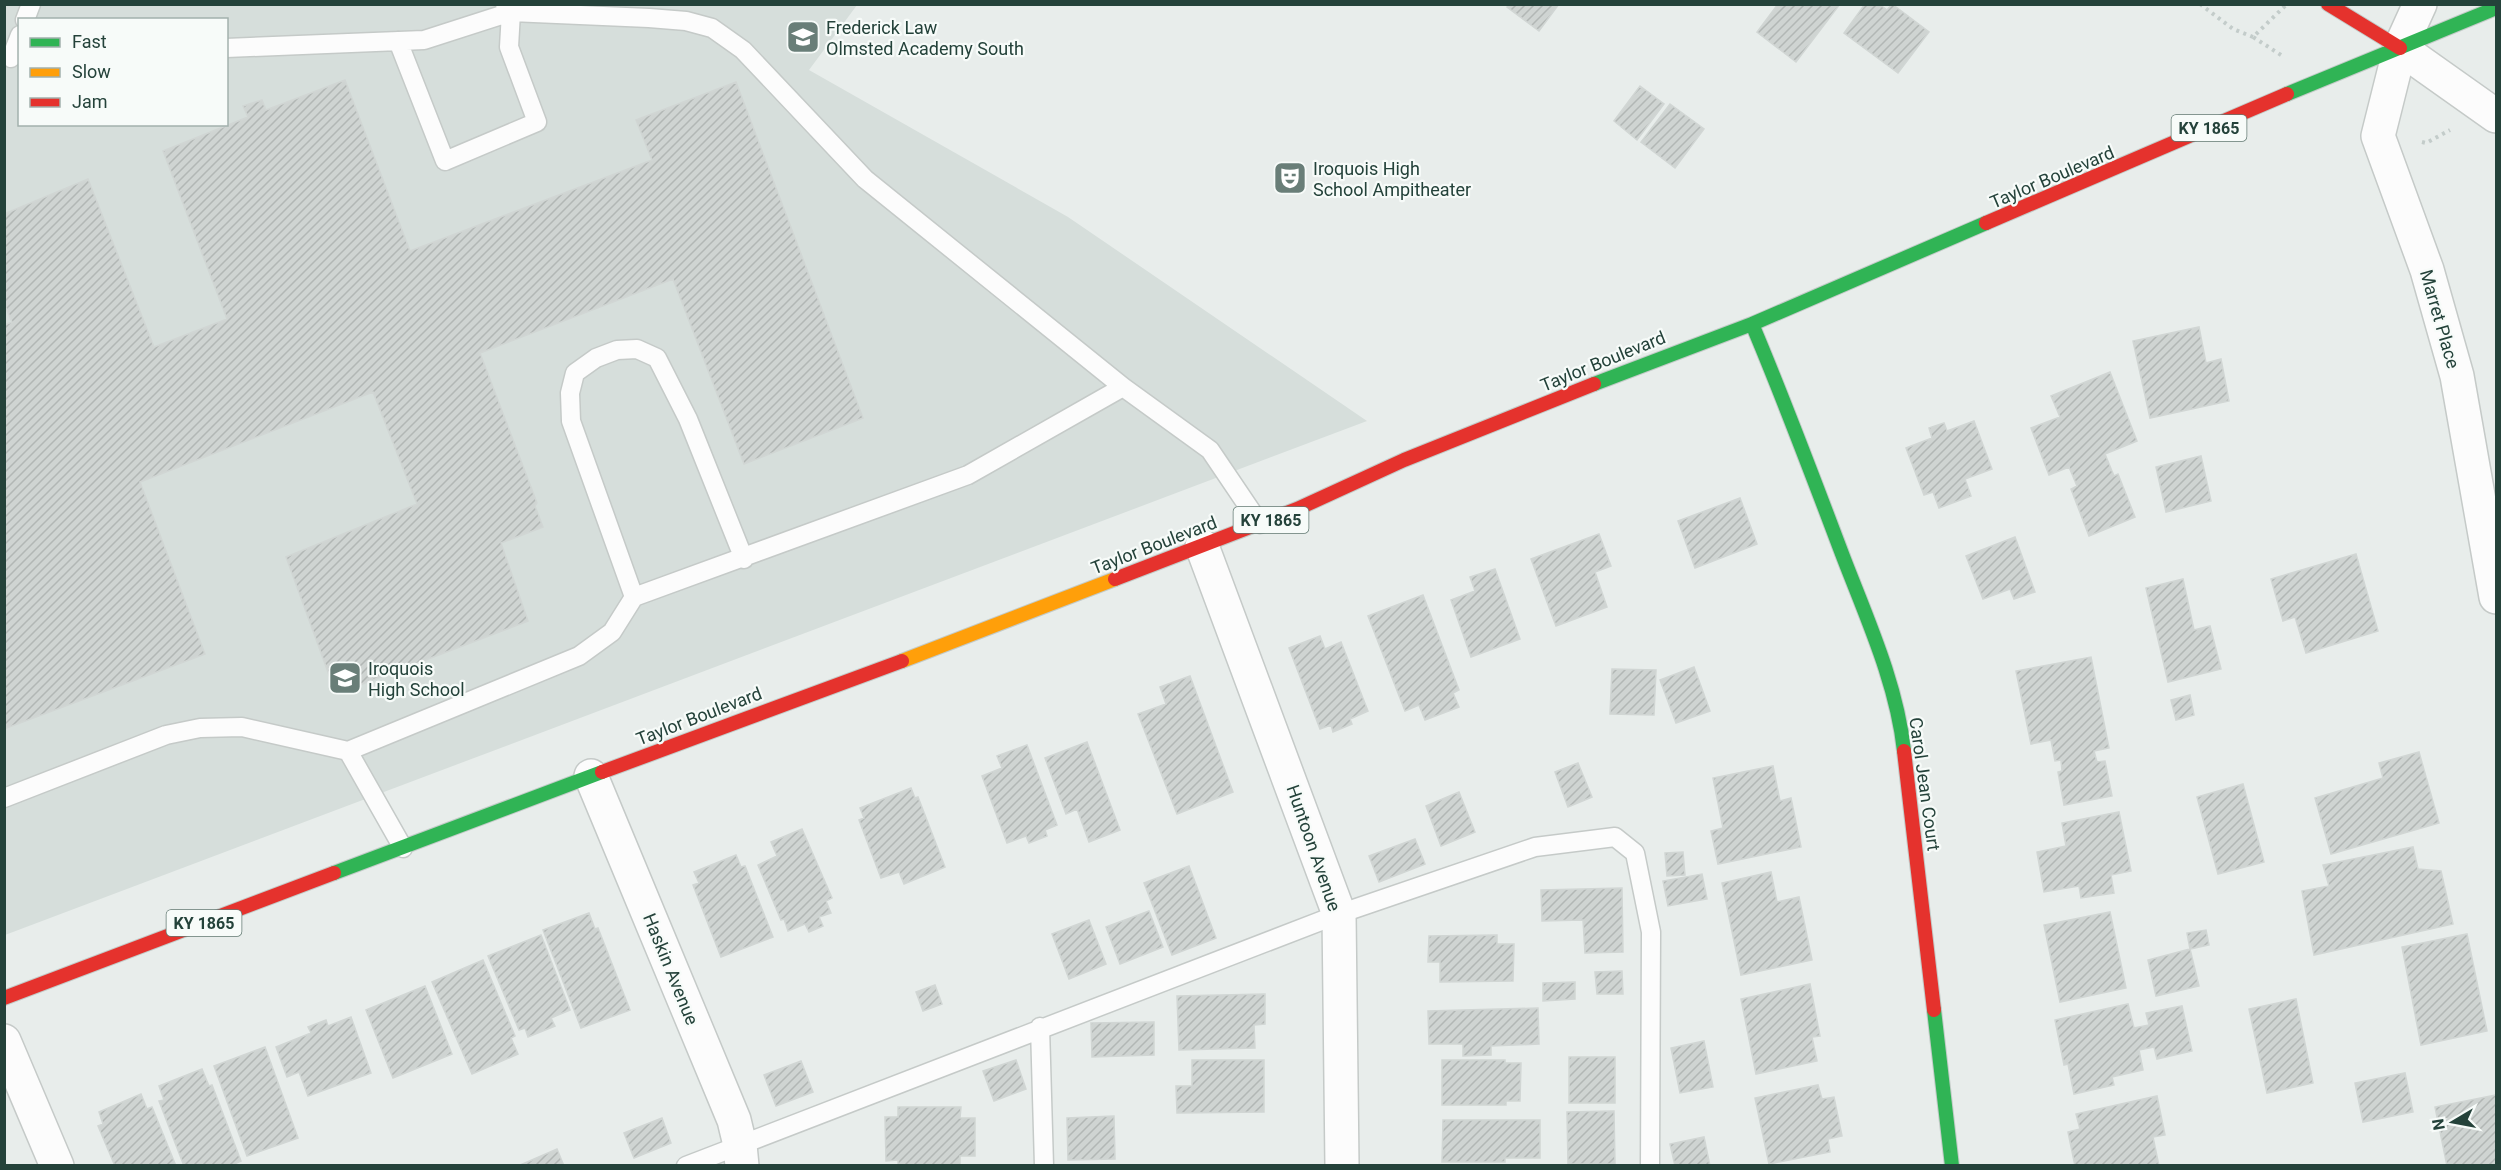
<svg xmlns="http://www.w3.org/2000/svg" width="2501" height="1170" viewBox="0 0 2501 1170" font-family="Roboto,sans-serif">
	<defs>
		<pattern id="building-hatch" width="6" height="6" patternUnits="userSpaceOnUse" patternTransform="scale(1.5)"><rect width="6" height="6" fill="#cfd4d2"/><path d="M-1 1l2-2M0 6l6-6M5 7l2-2" fill="none" stroke="#b2b7b5"/></pattern>
	</defs>
	<rect width="100%" height="100%" fill="#e8edeb"/>
	<path fill="#d6dedb" fill-rule="evenodd" d="M 5,5 L 857,5 L 809,70 L 1068,217 L 1367,421 L 5,935 ZM 20,20 L 226,20 L 226,124 L 20,124 Z"/>
	<path fill="url(#building-hatch)" stroke="#d1d6d4" stroke-width="1.5" d="M 1509,4 L 1559,4 L 1539,31 L 1507,7 Z
		M 1778,4 L 1840,4 L 1796,62 L 1757,32 Z
		M 1865,4 L 1879,4 L 1887,10 L 1892,4 L 1929,32 L 1898,73 L 1844,33 Z
		M 345,80 L 410,251 L 652,160 L 636,120 L 736,82 L 863,418 L 744,464 L 673,279 L 480,353 L 537,503 L 535,506 L 543,527 L 501,543 L 528,621 L 336,694 L 286,557 L 417,504 L 373,392 L 140,482 L 205,654 L 4,729 L 4,325 L 12,322 L 4,303 L 4,214 L 88,179 L 154,347 L 227,319 L 163,151 L 248,117 L 243,106 L 262,100 L 266,110 Z
		M 1640,86 L 1664,104 L 1637,140 L 1614,121 Z
		M 1670,104 L 1704,129 L 1675,168 L 1641,142 Z
		M 2199,327 L 2206,363 L 2221,359 L 2229,401 L 2150,418 L 2133,341 Z
		M 2110,372 L 2137,441 L 2105,454 L 2114,476 L 2118,474 L 2135,517 L 2089,536 L 2071,489 L 2077,486 L 2069,467 L 2049,475 L 2031,428 L 2060,417 L 2051,396 Z
		M 1974,421 L 1992,469 L 1965,479 L 1971,496 L 1939,508 L 1933,492 L 1924,495 L 1906,448 L 1932,438 L 1929,428 L 1944,423 L 1947,431 Z
		M 2201,456 L 2211,501 L 2166,512 L 2156,467 Z
		M 1740,498 L 1757,544 L 1695,568 L 1678,521 Z
		M 1599,534 L 1611,566 L 1595,572 L 1607,607 L 1556,626 L 1531,559 Z
		M 2015,537 L 2035,592 L 2014,599 L 2010,589 L 1983,599 L 1966,556 Z
		M 2356,554 L 2378,631 L 2306,653 L 2295,617 L 2283,621 L 2271,579 Z
		M 1495,569 L 1520,639 L 1471,657 L 1451,600 L 1475,591 L 1470,577 Z
		M 2183,579 L 2194,630 L 2210,626 L 2221,669 L 2168,682 L 2146,588 Z
		M 1423,595 L 1459,690 L 1453,693 L 1459,707 L 1425,720 L 1419,705 L 1405,711 L 1368,616 Z
		M 1320,636 L 1325,649 L 1341,642 L 1368,711 L 1350,719 L 1352,724 L 1333,732 L 1331,725 L 1320,729 L 1289,648 Z
		M 2091,657 L 2109,748 L 2094,751 L 2097,762 L 2105,761 L 2112,796 L 2064,805 L 2058,772 L 2062,771 L 2061,760 L 2055,761 L 2051,740 L 2031,744 L 2016,671 Z
		M 1694,667 L 1710,711 L 1676,723 L 1660,680 Z
		M 1612,669 L 1656,670 L 1654,715 L 1610,714 Z
		M 1190,676 L 1233,792 L 1177,814 L 1138,714 L 1166,704 L 1160,687 Z
		M 2190,695 L 2194,715 L 2176,720 L 2171,700 Z
		M 1087,742 L 1120,830 L 1089,842 L 1077,809 L 1066,814 L 1045,758 Z
		M 1027,745 L 1057,825 L 1045,830 L 1047,836 L 1029,843 L 1026,836 L 1007,843 L 982,776 L 1002,768 L 997,756 Z
		M 2419,752 L 2439,823 L 2331,854 L 2315,798 L 2383,778 L 2379,763 Z
		M 1578,763 L 1592,797 L 1568,807 L 1555,772 Z
		M 1773,766 L 1780,801 L 1791,798 L 1801,847 L 1718,864 L 1711,831 L 1723,828 L 1713,778 Z
		M 2243,784 L 2264,862 L 2218,874 L 2197,797 Z
		M 911,788 L 915,798 L 918,797 L 945,867 L 904,884 L 899,872 L 881,878 L 859,820 L 864,818 L 860,808 Z
		M 1459,792 L 1475,832 L 1441,846 L 1426,806 Z
		M 2119,812 L 2131,871 L 2111,875 L 2114,893 L 2081,898 L 2079,886 L 2044,892 L 2037,852 L 2066,846 L 2062,823 Z
		M 802,829 L 832,898 L 826,901 L 831,913 L 819,917 L 823,926 L 809,932 L 805,924 L 788,931 L 784,919 L 781,920 L 758,865 L 777,856 L 771,842 Z
		M 1415,839 L 1425,864 L 1379,882 L 1369,856 Z
		M 2413,847 L 2418,869 L 2441,871 L 2453,924 L 2314,955 L 2302,891 L 2329,886 L 2323,865 Z
		M 1683,852 L 1685,875 L 1667,876 L 1665,853 Z
		M 736,855 L 741,867 L 745,866 L 773,937 L 721,957 L 693,885 L 699,883 L 694,872 Z
		M 1189,866 L 1216,938 L 1172,955 L 1144,883 Z
		M 1771,872 L 1777,902 L 1799,897 L 1812,960 L 1741,975 L 1722,883 Z
		M 1702,874 L 1707,899 L 1668,906 L 1663,881 Z
		M 1622,888 L 1623,952 L 1585,953 L 1583,920 L 1542,921 L 1541,890 Z
		M 1149,911 L 1163,947 L 1120,964 L 1106,927 Z
		M 2110,912 L 2126,988 L 2060,1002 L 2044,925 Z
		M 589,913 L 595,929 L 598,928 L 630,1010 L 581,1028 L 543,930 Z
		M 1089,920 L 1106,964 L 1069,979 L 1052,934 Z
		M 2206,930 L 2209,945 L 2190,949 L 2187,933 Z
		M 2467,934 L 2487,1031 L 2421,1045 L 2402,947 Z
		M 541,935 L 570,1010 L 551,1018 L 555,1026 L 528,1037 L 525,1028 L 519,1030 L 488,956 Z
		M 1497,935 L 1497,944 L 1514,944 L 1513,981 L 1440,982 L 1440,962 L 1428,962 L 1429,936 Z
		M 2190,949 L 2199,986 L 2156,996 L 2148,960 Z
		M 483,960 L 515,1036 L 511,1038 L 518,1054 L 472,1074 L 432,982 Z
		M 1622,971 L 1623,994 L 1597,994 L 1595,972 Z
		M 1575,982 L 1575,999 L 1543,1001 L 1543,983 Z
		M 1810,984 L 1820,1036 L 1812,1037 L 1817,1061 L 1756,1074 L 1741,999 Z
		M 935,985 L 942,1004 L 923,1011 L 916,992 Z
		M 425,986 L 452,1054 L 393,1078 L 366,1010 Z
		M 1265,994 L 1265,1024 L 1254,1025 L 1255,1048 L 1179,1050 L 1177,996 Z
		M 2296,999 L 2313,1083 L 2267,1093 L 2249,1009 Z
		M 2128,1004 L 2134,1028 L 2149,1025 L 2146,1013 L 2182,1006 L 2192,1051 L 2157,1059 L 2154,1047 L 2139,1050 L 2143,1070 L 2112,1077 L 2114,1085 L 2074,1094 L 2068,1064 L 2064,1065 L 2055,1020 Z
		M 1538,1008 L 1539,1044 L 1491,1046 L 1491,1055 L 1463,1056 L 1463,1044 L 1429,1044 L 1428,1011 Z
		M 351,1017 L 371,1073 L 308,1096 L 299,1072 L 287,1077 L 276,1047 L 311,1033 L 308,1027 L 326,1020 L 328,1026 Z
		M 1154,1022 L 1154,1055 L 1092,1057 L 1091,1023 Z
		M 1704,1041 L 1713,1087 L 1680,1093 L 1671,1048 Z
		M 265,1047 L 298,1138 L 247,1156 L 214,1066 Z
		M 1569,1057 L 1615,1057 L 1615,1103 L 1569,1103 Z
		M 1016,1060 L 1026,1089 L 994,1101 L 983,1071 Z
		M 1192,1060 L 1264,1060 L 1264,1112 L 1177,1113 L 1176,1086 L 1192,1086 Z
		M 1442,1060 L 1505,1060 L 1505,1063 L 1521,1063 L 1520,1101 L 1506,1101 L 1506,1105 L 1442,1105 Z
		M 801,1061 L 813,1092 L 776,1106 L 764,1075 Z
		M 202,1069 L 209,1086 L 212,1085 L 241,1161 L 230,1166 L 184,1166 L 159,1101 L 164,1100 L 159,1086 Z
		M 2405,1073 L 2413,1112 L 2363,1122 L 2355,1083 Z
		M 1818,1085 L 1822,1099 L 1834,1097 L 1842,1136 L 1828,1139 L 1830,1152 L 1769,1164 L 1755,1098 Z
		M 141,1094 L 147,1109 L 152,1107 L 176,1166 L 115,1166 L 98,1126 L 103,1124 L 99,1112 Z
		M 2496,1095 L 2496,1166 L 2447,1166 L 2435,1107 Z
		M 2157,1096 L 2165,1135 L 2153,1137 L 2159,1166 L 2075,1166 L 2068,1132 L 2080,1129 L 2076,1114 Z
		M 898,1107 L 961,1107 L 960,1118 L 975,1118 L 975,1156 L 960,1156 L 960,1166 L 898,1166 L 898,1160 L 886,1161 L 885,1117 L 898,1117 Z
		M 1614,1111 L 1615,1164 L 1568,1164 L 1567,1112 Z
		M 1114,1116 L 1115,1159 L 1068,1160 L 1067,1118 Z
		M 662,1118 L 671,1143 L 634,1158 L 624,1133 Z
		M 1443,1120 L 1540,1120 L 1540,1158 L 1505,1158 L 1505,1162 L 1442,1162 Z
		M 1704,1137 L 1710,1166 L 1675,1166 L 1670,1144 Z
		M 557,1149 L 564,1166 L 518,1166 Z"/>
	<g fill="none" stroke-linecap="round" stroke-linejoin="round">
		<defs>
			<path id="lane" d="M 25,20 L 31,4
				M 398,41 L 445,161 L 537,122 L 509,47 L 511,12 L 505,4
				M 226,48 L 424,40 L 511,12 L 649,18 L 686,21 L 712,28 L 743,50 L 865,179 L 1123,387
				M 11,58 L 20,35
				M 634,597 L 571,421 L 570,393 L 575,373 L 596,358 L 617,350 L 637,349 L 657,358 L 688,419 L 744,559
				M 348,751 L 403,848
				M 4,798 L 166,735 L 200,728 L 242,727 L 348,751 L 579,656 L 612,632 L 634,597 L 968,475 L 1123,387 L 1210,450 L 1260,524
				M 1040,1027 L 1044,1166
				M 686,1166 L 1339,914 L 1535,847 L 1615,837 L 1635,853 L 1651,932 L 1650,1166"/>
			<path id="street" d="M 2420,4 L 2400,48 L 2378,136 L 2427,270 L 2457,376 L 2496,597
				M 2400,48 L 2496,116
				M 1202,546 L 1339,914 L 1342,1166
				M 591,776 L 734,1120 L 740,1145 L 742,1166
				M 4,1041 L 57,1166"/>
			<path id="fast" d="M 2287,94 L 2496,8
				M 1752,324 C 1785,402 1814,480 1844,559 C 1868,621 1897,685 1904,751
				M 1594,384 L 1752,324 L 1986,223
				M 334,873 L 602,772
				M 1934,1010 L 1952,1166"/>
			<path id="slow" d="M 902,661 L 1115,579"/>
			<path id="jam" d="M 2328,4 L 2400,48
				M 1986,223 L 2287,94
				M 1115,579 L 1297,509 L 1404,460 L 1594,384
				M 1904,751 L 1934,1010
				M 602,772 L 902,661
				M 4,998 L 334,873"/>
		</defs>
		<use href="#lane" stroke="#c5cac8" stroke-width="21"/>
		<use href="#street" stroke="#c5cac8" stroke-width="36"/>
		<use href="#fast" stroke="#c3cbc8" stroke-width="16"/>
		<use href="#slow" stroke="#c3cbc8" stroke-width="16"/>
		<use href="#jam" stroke="#c3cbc8" stroke-width="16"/>
		<path stroke="#c3ccca" stroke-width="4" stroke-dasharray="3 4.5" stroke-linecap="butt" d="M 2200,4 L 2233,29 L 2253,37
			M 2281,55 L 2253,37 L 2287,4
			M 2422,142 L 2426,143 L 2450,130"/>
		<use href="#lane" stroke="#fcfcfc" stroke-width="18"/>
		<use href="#street" stroke="#fcfcfc" stroke-width="33"/>
		<use href="#fast" stroke="#30b455" stroke-width="14"/>
		<use href="#slow" stroke="#ff9f0a" stroke-width="14"/>
		<use href="#jam" stroke="#e5322d" stroke-width="14"/>
	</g>
	<defs>
		<symbol id="school-square" viewBox="-11 -11 22 22"><rect x="-9" y="-9" width="18" height="18" rx="4" fill="#697e78" stroke="#f7fbf9"/><path d="M0-5L7-2L0 1L-7-2ZM-4 1L0 2.5L4 1V4Q0 6-4 4Z" fill="#fff"/></symbol>
		<symbol id="theatre-square" viewBox="-11 -11 22 22"><rect x="-9" y="-9" width="18" height="18" rx="4" fill="#697e78" stroke="#f7fbf9"/><path d="M-5-5.5Q0-4 5-5.5V0Q5 5 0 6Q-5 5-5 0ZM-3.3-2.5H-1v1.5H-3.3ZM1-2.5H3.3v1.5H1ZM-2.8 1Q0 5.5 2.8 1Z" fill="#fff"/></symbol>
	</defs>
	<g fill-rule="evenodd">
		<use href="#school-square" x="784" y="18" width="38" height="38"/>
		<use href="#theatre-square" x="1271" y="159" width="38" height="38"/>
		<use href="#school-square" x="326" y="659" width="38" height="38"/>
	</g>
	<g text-anchor="middle" dominant-baseline="central" stroke-width="4.5" stroke-linejoin="round" paint-order="stroke">
		<g fill="#f7fbf9" stroke="#637a73" stroke-width="1.5">
			<rect x="2171.5" y="115" width="75" height="26" rx="4.5"/>
			<rect x="1233.5" y="507" width="75" height="26" rx="4.5"/>
			<rect x="166.5" y="910" width="75" height="26" rx="4.5"/>
		</g>
		<g font-size="16" font-weight="bold" fill="#24423a">
			<text x="2209" y="128">KY 1865</text>
			<text x="1271" y="520">KY 1865</text>
			<text x="204" y="923">KY 1865</text>
		</g>
		<g font-size="18" fill="#24423a" stroke="#f7fbf9" text-anchor="start">
			<text x="826" y="27">Frederick Law<tspan x="826" dy="21">Olmsted Academy South</tspan></text>
			<text x="1313" y="168">Iroquois High<tspan x="1313" dy="21">School Ampitheater</tspan></text>
			<text x="368" y="668">Iroquois<tspan x="368" dy="21">High School</tspan></text>
		</g>
		<g font-size="18" fill="#24423a" stroke="#f7fbf9">
			<text transform="translate(2052 177) rotate(-23)">Taylor Boulevard</text>
			<text transform="translate(2440 319) rotate(74)">Marret Place</text>
			<text transform="translate(1603 361) rotate(-22)">Taylor Boulevard</text>
			<text transform="translate(1154 545) rotate(-21)">Taylor Boulevard</text>
			<text transform="translate(699 716) rotate(-21)">Taylor Boulevard</text>
			<text transform="translate(1925 784) rotate(82)">Carol Jean Court</text>
			<text transform="translate(1314 848) rotate(71)">Huntoon Avenue</text>
			<text transform="translate(671 969) rotate(68)">Haskin Avenue</text>
		</g>
	</g>
	<rect width="2501" height="1170" fill="none" stroke="#24423a" stroke-width="12"/>
	<rect x="18" y="18" width="210" height="108" fill="#f7fbf9" stroke="#a3b1ad" stroke-width="1.5"/>
	<rect x="30" y="38" width="30" height="9" fill="#30b455" stroke="#a3b1ad" stroke-width="1.5"/>
	<text x="72" y="48" font-size="18" fill="#24423a">Fast</text>
	<rect x="30" y="68" width="30" height="9" fill="#ff9f0a" stroke="#a3b1ad" stroke-width="1.5"/>
	<text x="72" y="78" font-size="18" fill="#24423a">Slow</text>
	<rect x="30" y="98" width="30" height="9" fill="#e5322d" stroke="#a3b1ad" stroke-width="1.5"/>
	<text x="72" y="108" font-size="18" fill="#24423a">Jam</text>
	<g transform="translate(2453 1122) rotate(260)" stroke="#f7fbf9" stroke-width="4.5" paint-order="stroke">
	<path d="M0-4.5L10 22L0 15L-10 22Z" fill="#24423a"/>
	<text y="-9" font-size="16" font-weight="bold" text-anchor="middle" fill="#24423a">N</text>
	</g>
</svg>
